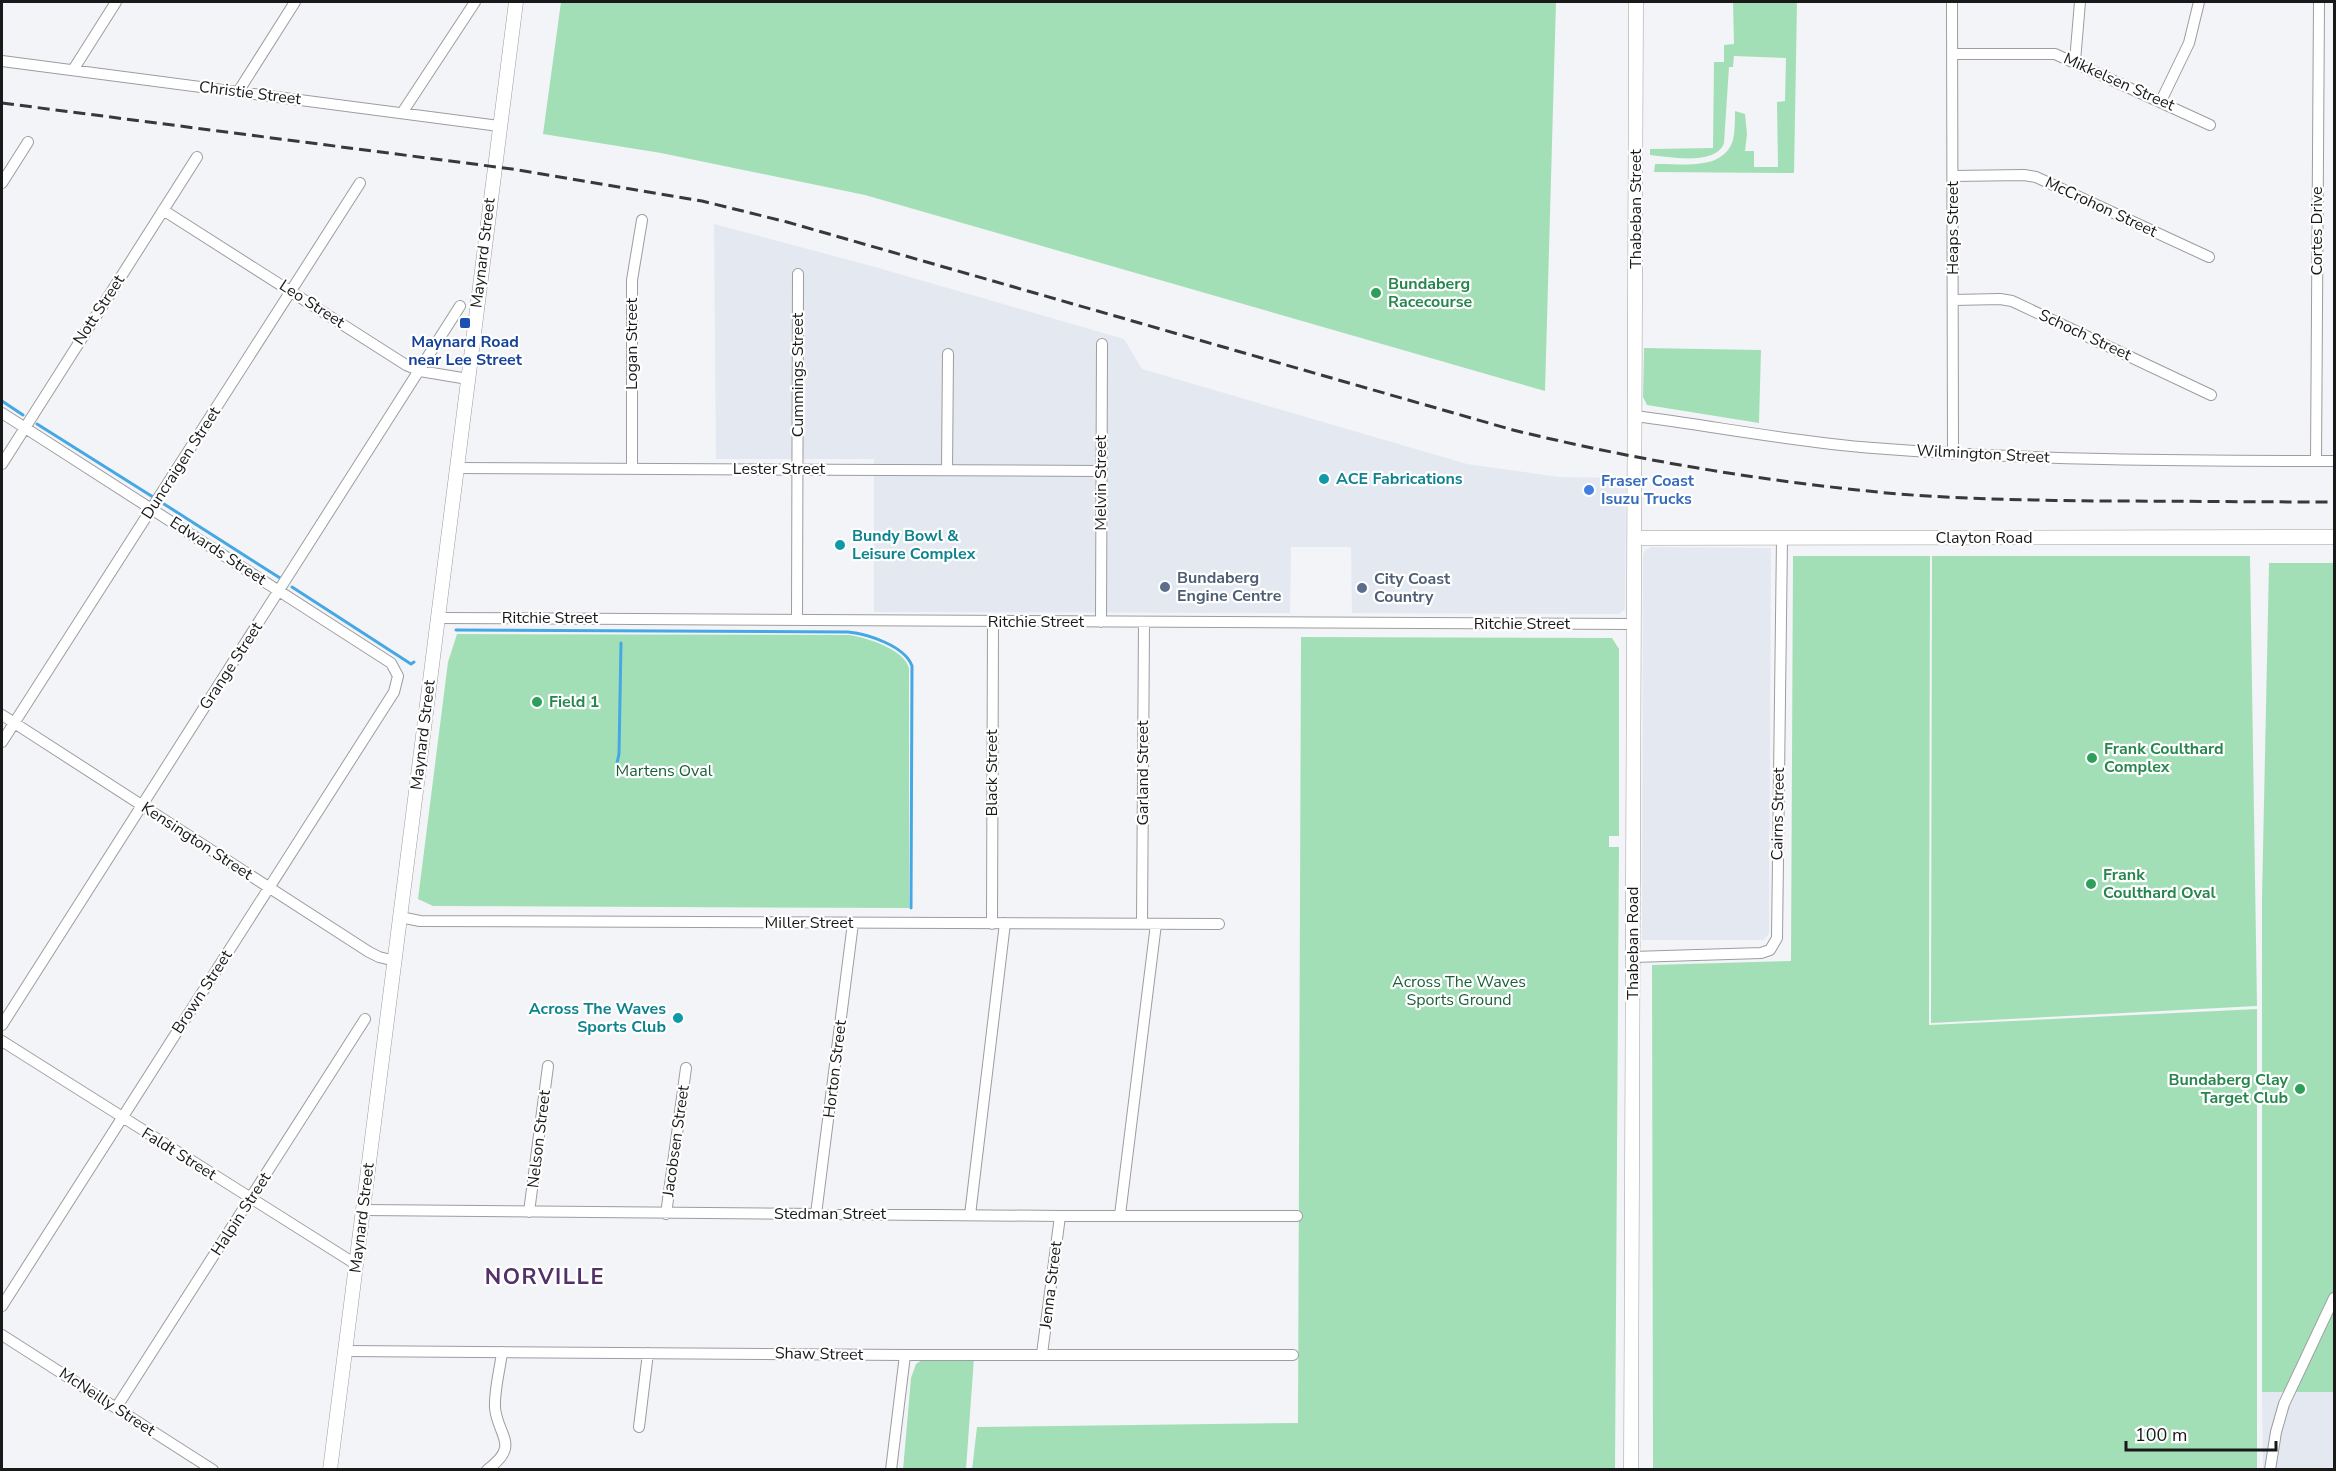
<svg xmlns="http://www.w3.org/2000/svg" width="2336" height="1471" viewBox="0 0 2336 1471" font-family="'Nunito Sans',sans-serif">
	<rect width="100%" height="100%" fill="#f3f4f7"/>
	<path fill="#e4e8f1" d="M 714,224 L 875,267 L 1124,339 L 1142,369 L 1467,464 L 1559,477 L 1626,478 L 1625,609 L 1619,614 L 1352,613 L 1351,547 L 1291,547 L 1290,613 L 874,612 L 874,459 L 716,459 Z
		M 1651,547 L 1771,548 L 1769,934 L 1763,940 L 1642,940 L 1643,556 L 1645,550 Z
		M 2262,1392 L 2334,1392 L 2334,1469 L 2263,1469 Z"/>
	<path fill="#a3dfb6" d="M 561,2 L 1556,2 L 1545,391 L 865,195 L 661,153 L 543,134 Z
		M 1733,2 L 1797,2 L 1794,173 L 1654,172 L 1655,164 C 1681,163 1723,172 1733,140 C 1735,131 1735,120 1735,111 L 1745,114 L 1747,134 L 1745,151 L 1754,151 L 1754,167 L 1778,167 L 1777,102 L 1785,101 L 1786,58 L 1734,56 L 1733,67 L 1729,67 L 1724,143 C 1716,166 1670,157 1650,155 L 1650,149 L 1713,148 L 1714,62 L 1724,62 L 1724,45 L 1734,44 Z
		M 1644,348 L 1761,350 L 1759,423 L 1647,405 L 1643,397 Z
		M 1793,556 L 1930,556 L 1929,1025 L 2257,1009 L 2257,1469 L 1653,1469 L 1652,965 L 1791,961 Z
		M 1932,556 L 2250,556 L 2257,1006 L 1931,1023 Z
		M 2269,563 L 2334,563 L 2334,1392 L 2262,1392 L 2262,898 Z
		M 457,634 L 850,635 C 867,638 904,649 909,668 L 909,908 L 433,906 L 418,899 L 448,662 Z
		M 1301,637 L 1612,638 L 1619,649 L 1619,836 L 1609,836 L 1609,847 L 1619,847 L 1615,1469 L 972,1470 L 977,1427 L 1298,1423 Z
		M 925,1358 L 974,1358 L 966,1469 L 903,1470 L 911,1378 L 916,1364 Z"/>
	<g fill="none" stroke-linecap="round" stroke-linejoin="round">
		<path stroke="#45a7e4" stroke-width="3" d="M 2,401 L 23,415
			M 37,424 L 153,497
			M 164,504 L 280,578
			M 292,587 L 411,664 L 414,662
			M 456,630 L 848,632 C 868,634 905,646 912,666 L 911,908
			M 617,763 L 619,754 L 621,643"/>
		<defs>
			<path id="minor" d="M 1952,2 L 1953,454
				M 1953,54 L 2055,54 L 2210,125
				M 2,61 L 499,126
				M 2075,61 L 2080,2
				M 73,70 L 116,2
				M 238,92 L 295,2
				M 2161,101 L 2189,43 L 2199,2
				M 402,113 L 475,2
				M 1953,176 L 2024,175 L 2036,177 L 2209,257
				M 2,183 L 28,142
				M 163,210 L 406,365 L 420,371 L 468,379
				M 1953,300 L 2000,299 L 2012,301 L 2211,395
				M 2,413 L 391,663 L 398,676 L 394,692 L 2,1306
				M 1635,416 C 1714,426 1793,442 1873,448 C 2026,460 2181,461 2334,461
				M 2316,461 L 2319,2
				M 2,464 L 197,157
				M 457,468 L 1101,471
				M 632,469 L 632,280 L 642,220
				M 947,470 L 948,354
				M 438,618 L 1634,624
				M 797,620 L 798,274
				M 1101,622 L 1102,344
				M 2,715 L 369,952 L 379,957 L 395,961
				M 2,742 L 360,183
				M 400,917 L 420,921 L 1219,924
				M 992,924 L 993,622
				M 1142,924 L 1144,623
				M 1633,957 L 1761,953 L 1770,950 L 1777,938 L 1782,538
				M 2,1025 L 460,306
				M 2,1041 L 357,1265
				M 363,1210 L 1060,1216 L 1297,1216
				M 529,1212 L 548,1066
				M 666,1214 L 686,1068
				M 816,1214 L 853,923
				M 970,1215 L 1005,923
				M 1120,1215 L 1156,924
				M 2,1335 L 213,1470
				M 345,1351 L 905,1355 L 1293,1355
				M 1042,1354 L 1060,1216
				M 116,1408 L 365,1019
				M 639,1427 L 648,1353
				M 487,1470 C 521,1445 498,1437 495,1408 C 494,1390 500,1370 502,1352
				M 891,1470 L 905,1355
				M 2270,1470 L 2276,1432 L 2284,1404 L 2334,1298"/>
			<path id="tertiary" d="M 1634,538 L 2334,537
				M 330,1470 L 516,2
				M 1631,1470 L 1636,2"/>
		</defs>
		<use href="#minor" stroke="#9c9d9f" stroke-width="12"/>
		<use href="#tertiary" stroke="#9c9d9f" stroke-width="15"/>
		<use href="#minor" stroke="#fff" stroke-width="10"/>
		<use href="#tertiary" stroke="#fff" stroke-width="14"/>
		<path stroke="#383839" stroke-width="3" stroke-dasharray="12 6" stroke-linecap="butt" d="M 2,103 L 512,169 L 702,201 L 787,222 L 1513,430 C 1640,461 1768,482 1898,494 C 1963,499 2028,500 2093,501 C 2174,501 2254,502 2334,502"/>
	</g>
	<g fill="#2e9e5b" stroke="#fff" stroke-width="2">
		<circle cx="1376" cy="293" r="6"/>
		<circle cx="537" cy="702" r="6"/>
		<circle cx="2092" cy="758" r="6"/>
		<circle cx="2091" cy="884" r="6"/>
		<circle cx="2300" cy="1089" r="6"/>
	</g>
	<rect fill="#1a4fb4" stroke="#fff" stroke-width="2" x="459" y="317" width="12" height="12" rx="3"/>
	<g fill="#0f9aa8" stroke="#fff" stroke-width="2">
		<circle cx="1324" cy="479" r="6"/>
		<circle cx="840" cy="545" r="6"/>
		<circle cx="678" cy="1018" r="6"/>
	</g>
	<circle fill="#3f7fe0" stroke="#fff" stroke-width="2" cx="1589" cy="490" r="6"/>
	<g fill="#5c6f8a" stroke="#fff" stroke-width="2">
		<circle cx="1165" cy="587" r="6"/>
		<circle cx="1362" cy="588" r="6"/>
	</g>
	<g text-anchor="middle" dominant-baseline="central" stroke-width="4.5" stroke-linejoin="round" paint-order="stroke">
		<g font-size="16" fill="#19191a" stroke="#fff">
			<text transform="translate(2119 82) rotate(24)">Mikkelsen Street</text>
			<text transform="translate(250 93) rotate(7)">Christie Street</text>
			<text transform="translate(2101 207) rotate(25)">McCrohon Street</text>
			<text transform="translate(1636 209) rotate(-90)">Thabeban Street</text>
			<text transform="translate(1953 228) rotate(-90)">Heaps Street</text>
			<text transform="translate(2317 231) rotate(-90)">Cortes Drive</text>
			<text transform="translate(483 253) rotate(-83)">Maynard Street</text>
			<text transform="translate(312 304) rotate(33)">Leo Street</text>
			<text transform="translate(99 310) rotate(-57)">Nott Street</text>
			<text transform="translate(2085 335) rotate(25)">Schoch Street</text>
			<text transform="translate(632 344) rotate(-90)">Logan Street</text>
			<text transform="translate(798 375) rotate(-90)">Cummings Street</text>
			<text transform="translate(1983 454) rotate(3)">Wilmington Street</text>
			<text transform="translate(181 463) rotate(-57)">Duncraigen Street</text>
			<text x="779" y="469">Lester Street</text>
			<text transform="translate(1101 483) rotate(-90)">Melvin Street</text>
			<text x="1984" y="538">Clayton Road</text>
			<text transform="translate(218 551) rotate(33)">Edwards Street</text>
			<text x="550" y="618">Ritchie Street</text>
			<text x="1036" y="622">Ritchie Street</text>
			<text x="1522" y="624">Ritchie Street</text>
			<text transform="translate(231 666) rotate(-57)">Grange Street</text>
			<text transform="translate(423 735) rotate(-83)">Maynard Street</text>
			<text transform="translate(992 773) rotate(-90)">Black Street</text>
			<text transform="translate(1143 773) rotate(-90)">Garland Street</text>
			<text transform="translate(1778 814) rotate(-89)">Cairns Street</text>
			<text transform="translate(197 841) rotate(33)">Kensington Street</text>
			<text x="809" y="923">Miller Street</text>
			<text transform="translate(1633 943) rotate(-90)">Thabeban Road</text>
			<text transform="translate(202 992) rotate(-57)">Brown Street</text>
			<text transform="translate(835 1069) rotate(-83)">Horton Street</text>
			<text transform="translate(539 1139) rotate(-83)">Nelson Street</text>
			<text transform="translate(676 1141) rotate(-82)">Jacobsen Street</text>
			<text transform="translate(179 1154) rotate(32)">Faldt Street</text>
			<text transform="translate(241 1214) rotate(-57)">Halpin Street</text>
			<text x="830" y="1214">Stedman Street</text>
			<text transform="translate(362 1218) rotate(-83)">Maynard Street</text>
			<text transform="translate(1051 1285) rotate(-83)">Jenna Street</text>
			<text transform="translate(819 1354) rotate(1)">Shaw Street</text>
			<text transform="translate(107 1402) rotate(33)">McNeilly Street</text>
		</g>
		<g font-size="16" font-weight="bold" fill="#27864d" stroke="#fff" text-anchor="start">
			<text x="1388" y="284">Bundaberg<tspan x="1388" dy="18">Racecourse</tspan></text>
			<text x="549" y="702">Field 1</text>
			<text x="2104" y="749">Frank Coulthard<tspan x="2104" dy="18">Complex</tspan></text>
			<text x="2103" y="875">Frank<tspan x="2103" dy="18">Coulthard Oval</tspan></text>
			<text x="2288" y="1080" text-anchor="end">Bundaberg Clay<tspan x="2288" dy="18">Target Club</tspan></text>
		</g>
		<g font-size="16" font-weight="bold" fill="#164399" stroke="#fff">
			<text x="465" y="342">Maynard Road<tspan x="465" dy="18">near Lee Street</tspan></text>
		</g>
		<g font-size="16" font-weight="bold" fill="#0d838f" stroke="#fff" text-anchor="start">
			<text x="1336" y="479">ACE Fabrications</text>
			<text x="852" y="536">Bundy Bowl &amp;<tspan x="852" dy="18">Leisure Complex</tspan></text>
			<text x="666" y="1009" text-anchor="end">Across The Waves<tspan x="666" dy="18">Sports Club</tspan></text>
		</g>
		<g font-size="16" font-weight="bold" fill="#366cbe" stroke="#fff" text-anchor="start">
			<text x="1601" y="481">Fraser Coast<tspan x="1601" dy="18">Isuzu Trucks</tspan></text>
		</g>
		<g font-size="16" font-weight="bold" fill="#4e5e75" stroke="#fff" text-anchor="start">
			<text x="1177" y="578">Bundaberg<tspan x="1177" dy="18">Engine Centre</tspan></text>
			<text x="1374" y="579">City Coast<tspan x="1374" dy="18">Country</tspan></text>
		</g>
		<g font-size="16" fill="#195f38" stroke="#fff">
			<text x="664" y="771">Martens Oval</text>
			<text x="1459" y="982">Across The Waves<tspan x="1459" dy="18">Sports Ground</tspan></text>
		</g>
		<g font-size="22" font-weight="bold" letter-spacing="1.5" fill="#52316a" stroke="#fff">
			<text x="545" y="1277">NORVILLE</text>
		</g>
	</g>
	<rect width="2336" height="1471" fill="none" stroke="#19191a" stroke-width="6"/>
	<path d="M2126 1441v9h150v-9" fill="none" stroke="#19191a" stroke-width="3"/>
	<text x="2135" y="1441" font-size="18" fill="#19191a" stroke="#ffffff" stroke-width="4.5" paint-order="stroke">100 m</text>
</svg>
